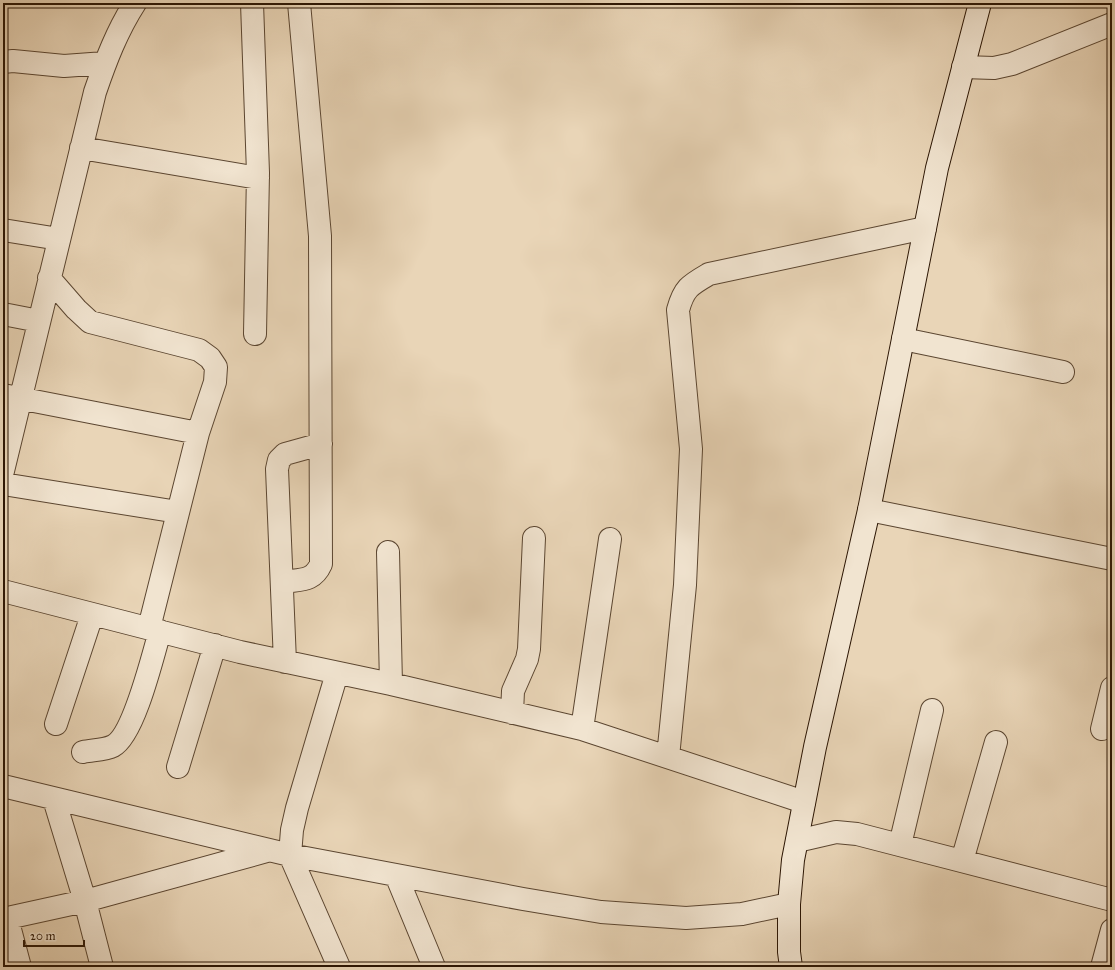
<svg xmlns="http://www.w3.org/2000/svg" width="1115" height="970" viewBox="0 0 1115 970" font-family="'IM FELL Great Primer',serif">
	<rect width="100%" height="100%" fill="#e9d5b7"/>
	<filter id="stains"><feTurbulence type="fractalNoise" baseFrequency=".005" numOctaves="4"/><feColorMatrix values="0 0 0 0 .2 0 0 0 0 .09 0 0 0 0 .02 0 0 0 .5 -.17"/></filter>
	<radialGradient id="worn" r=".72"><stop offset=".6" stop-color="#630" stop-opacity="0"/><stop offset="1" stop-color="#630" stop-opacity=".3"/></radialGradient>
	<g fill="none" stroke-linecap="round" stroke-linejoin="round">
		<defs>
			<path id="street" d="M 252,3 L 258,173 L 255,334
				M 3,62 L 13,61 L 64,66 L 105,63
				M 963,67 L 994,68 L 1012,64 L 1112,24
				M 81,148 L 258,178
				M 3,230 L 59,239
				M 49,278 L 76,309 L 90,322 L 199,350 L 210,358 L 216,367 L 215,382 L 198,433 L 149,628
				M 3,314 L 39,321
				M 903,339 L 1063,372
				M 3,395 L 198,433
				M 3,471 L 95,92 C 106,60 117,31 135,3
				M 3,484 L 178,512
				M 869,510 L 1112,559
				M 388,552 L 391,684
				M 283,582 C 301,579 313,582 321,564 L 320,236 L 299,3
				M 3,591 L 240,652 L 391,684 L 582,729 L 804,802
				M 285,662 L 277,469 L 279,460 L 285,454 L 321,444
				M 337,673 L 297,808 L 292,830 L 290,855 L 339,967
				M 512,713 L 513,691 L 527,659 L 529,649 L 534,538
				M 56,724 L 92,615
				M 582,729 L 610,539
				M 1102,729 L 1112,688
				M 83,752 C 93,750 105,750 113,746 C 134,735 153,655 160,631
				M 668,757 L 685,585 L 691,449 L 678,310 C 684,288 690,285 709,274 L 925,228
				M 178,767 L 215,645
				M 3,786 L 290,855 L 523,899 L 601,912 L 686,918 L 742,914 L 789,904
				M 54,799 L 85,901 L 102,967
				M 797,841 L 836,832 L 857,834 L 1112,900
				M 900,845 L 932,710
				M 962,861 L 996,742
				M 396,875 L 434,967
				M 7,918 L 20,967
				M 3,919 L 85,901 L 267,851
				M 1102,967 L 1112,930"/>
			<path id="secondary" d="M 791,967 L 789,952 L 789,904 L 793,860 L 815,747 L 869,510 L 937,168 L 980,3"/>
		</defs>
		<use href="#street" stroke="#5b4631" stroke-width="24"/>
		<use href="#secondary" stroke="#2c1604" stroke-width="24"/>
		<use href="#street" stroke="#f1e4d0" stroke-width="22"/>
		<use href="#secondary" stroke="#f1e4d0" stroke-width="22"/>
	</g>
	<rect width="1115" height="970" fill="none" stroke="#e9d5b7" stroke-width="16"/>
	<rect x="4" y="4" width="1107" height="962" fill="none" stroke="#2c1604" stroke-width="2"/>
	<rect x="8" y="8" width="1099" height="954" fill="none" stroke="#2c1604"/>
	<path d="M24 940v6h60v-6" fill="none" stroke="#2c1604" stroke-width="2"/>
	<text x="30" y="940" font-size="12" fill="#2c1604" stroke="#f1e4d0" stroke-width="3" paint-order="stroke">20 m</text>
	<rect width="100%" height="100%" filter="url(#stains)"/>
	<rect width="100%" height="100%" fill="url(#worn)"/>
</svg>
